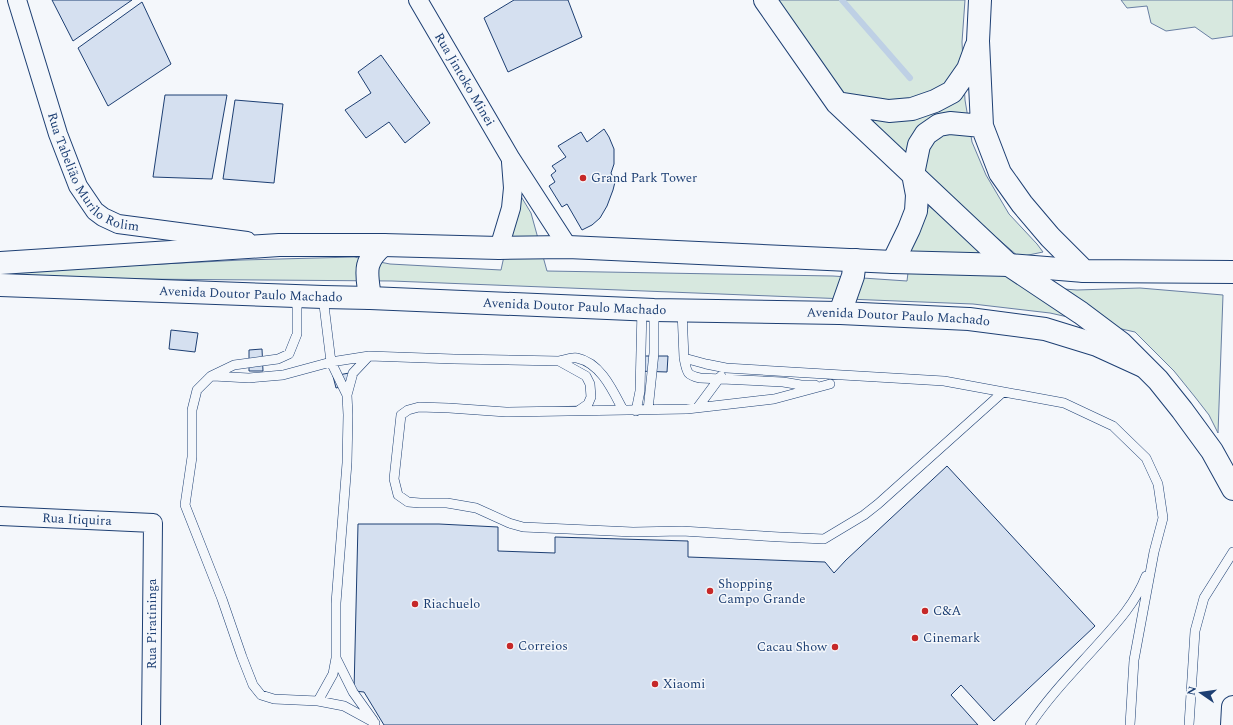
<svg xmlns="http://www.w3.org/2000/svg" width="1233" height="725" viewBox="0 0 1233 725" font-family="Spectral,serif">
	<rect width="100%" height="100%" fill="#f4f7fb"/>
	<path fill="#d7e8df" stroke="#687fa3" d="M 773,0 L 965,0 L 962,42 L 965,100 L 972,142 L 986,175 L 1009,214 L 1037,244 L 1043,252 L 1019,257 L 898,152 L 836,84 Z
		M 1121,0 L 1233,0 L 1233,36 L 1212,39 L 1195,27 L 1166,31 L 1151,23 L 1147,6 L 1127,8 Z
		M 519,193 L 531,213 L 547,271 L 833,276 L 907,281 L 911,248 L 929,206 L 1025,286 L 1077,290 L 1140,288 L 1223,295 L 1218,433 L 1209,415 L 1195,397 L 1174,371 L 1135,332 L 1050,313 L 973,304 L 392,281 L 0,278 L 0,272 L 242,260 L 354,257 L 390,264 L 501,270 L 511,224 Z"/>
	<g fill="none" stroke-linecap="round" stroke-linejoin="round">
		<path stroke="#bed0e5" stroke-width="6" d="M 842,0 L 910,78"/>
	</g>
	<path fill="#d5e0f0" stroke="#1d3f73" d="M 52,0 L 132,0 L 73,41 Z
		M 514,0 L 568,0 L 582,37 L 508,72 L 484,18 Z
		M 142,2 L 171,64 L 108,106 L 78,48 Z
		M 381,55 L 430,123 L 405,143 L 389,122 L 366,138 L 345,110 L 371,93 L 358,72 Z
		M 165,95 L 227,95 L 212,179 L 153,177 Z
		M 235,100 L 283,104 L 274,183 L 223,179 Z
		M 604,129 L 609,137 L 614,149 L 614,164 L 611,173 L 615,182 L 613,190 L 607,206 L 600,218 L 592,225 L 582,230 L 567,204 L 562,207 L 549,186 L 555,182 L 551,175 L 556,171 L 552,166 L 566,157 L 558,146 L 581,132 L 587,142 Z
		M 171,330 L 198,333 L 195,352 L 169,349 Z
		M 262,349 L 263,371 L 249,371 L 249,350 Z
		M 639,356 L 668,356 L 667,372 L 637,371 Z
		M 349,373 L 352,384 L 336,388 L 333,376 Z
		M 947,466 L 1095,626 L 994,721 L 961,685 L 951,695 L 978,725 L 384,725 L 364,692 L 354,691 L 358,524 L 439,524 L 498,527 L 498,551 L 555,553 L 555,537 L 688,541 L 688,557 L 825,562 L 834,573 L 846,560 Z"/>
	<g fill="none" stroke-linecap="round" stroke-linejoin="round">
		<defs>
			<path id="service" d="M 297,296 L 297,334 L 289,354 L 278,359 L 234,365 L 211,376 L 197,390 L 192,410 L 192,457 L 185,505 L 222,599 L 242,657 L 253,685 L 261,695 L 274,699 L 318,701 L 344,706 L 375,723
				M 323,297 L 331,362 L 347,395
				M 682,311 L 684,358 L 706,364 L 726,368 L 944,381 L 1064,403 L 1113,426 L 1146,458 L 1158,484 L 1163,518 L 1154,552 L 1134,660 L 1130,725
				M 684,358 C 687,372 686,375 700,378 L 783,382 L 801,385 L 815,385
				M 559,361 L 586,376 L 590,384 L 591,397 L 588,404 L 578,411
				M 213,376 L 249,378 L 283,375 L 331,362 L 369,356 L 454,359 L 559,361 C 565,360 571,357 577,358 C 601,363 613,391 623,410
				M 830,384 L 774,399 L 687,409 L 506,412 L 449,408 L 419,407 L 408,410 L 401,415 L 394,479 L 398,495 L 408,502 L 420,503 L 447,503 L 476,508 L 509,523 L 523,527 L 633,532 L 682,531 L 780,537 L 824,539 L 864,515 L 878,504 L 1003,392
				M 698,407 L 721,376
				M 648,410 L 654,353 L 654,310
				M 636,411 L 640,391 L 642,309
				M 336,658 L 353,692 L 373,720
				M 318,701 L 333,674 L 336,658 L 336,603 L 347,463 L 348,415 L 347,395 L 353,373 L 369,356
				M 1030,725 C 1050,695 1075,670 1099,643 C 1118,622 1136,602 1146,576
				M 1189,725 L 1195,631 L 1204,598 L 1233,552"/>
			<g id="minor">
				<path id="s1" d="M 17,0 L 58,134 L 78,186 L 95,211 L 103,217 L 118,224 L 247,241"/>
				<path id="s2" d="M 418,0 L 511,159 L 568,247"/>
				<path d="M 499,248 L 511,208 L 513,188 L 511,162"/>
				<path id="s3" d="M 0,516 L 153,523 L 151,725"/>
			</g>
			<g id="tertiary">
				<path d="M 0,263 L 279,245 L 383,245 L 499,248 L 568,247 L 893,262 L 1009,265 L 1084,271"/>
				<path id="s4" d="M 0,285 L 323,297 L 370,298 L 654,310 L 840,313 L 969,319 L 1045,329 L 1097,345 L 1143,366"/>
				<path d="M 370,298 C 367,273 362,263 383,245"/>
				<path d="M 840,313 L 853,276 L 855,260"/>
			</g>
			<path id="secondary" d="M 765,0 L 837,103 L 1009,265 L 1081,313 L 1121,343 L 1158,380 L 1182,410 L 1212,451 L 1233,489
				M 980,0 L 978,41 L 982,126 L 1000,173 L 1022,204 L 1050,237 L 1084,271 L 1233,272
				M 837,103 L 889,111 L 912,109 L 935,101 L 952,92 L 968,69 L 976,47
				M 893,262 L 909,229 L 916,211 L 917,195 L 913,174 L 919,145 L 926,134 L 939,125 L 950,123 L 982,126"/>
			<path id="primary" d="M 1232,725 L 1233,707"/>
		</defs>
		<use href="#service" stroke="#1d3f73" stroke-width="10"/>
		<use href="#minor" stroke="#1d3f73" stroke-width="20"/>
		<use href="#tertiary" stroke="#1d3f73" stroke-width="24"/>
		<use href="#secondary" stroke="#1d3f73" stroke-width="24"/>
		<use href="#primary" stroke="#1d3f73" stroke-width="24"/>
		<use href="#service" stroke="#f4f7fb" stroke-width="9"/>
		<use href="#minor" stroke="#f4f7fb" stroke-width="18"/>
		<use href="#tertiary" stroke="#f4f7fb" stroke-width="22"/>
		<use href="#secondary" stroke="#f4f7fb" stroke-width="22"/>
		<use href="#primary" stroke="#f4f7fb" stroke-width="22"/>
	</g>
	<g fill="#c62828" stroke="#f4f7fb" stroke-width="1.5">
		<circle cx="583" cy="178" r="4"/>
		<circle cx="710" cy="591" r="4"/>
		<circle cx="415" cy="604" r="4"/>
		<circle cx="925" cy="611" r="4"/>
		<circle cx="915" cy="638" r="4"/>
		<circle cx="510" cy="646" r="4"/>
		<circle cx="835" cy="647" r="4"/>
		<circle cx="655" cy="684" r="4"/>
	</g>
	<g text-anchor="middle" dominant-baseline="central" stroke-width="3" stroke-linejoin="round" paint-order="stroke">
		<g font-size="13" fill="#1d3f73" stroke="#f4f7fb">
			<text stroke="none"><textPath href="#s2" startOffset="92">Rua Jintoko Minei</textPath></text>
			<text stroke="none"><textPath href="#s1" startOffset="196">Rua Tabelião Murilo Rolim</textPath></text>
			<text stroke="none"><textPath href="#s4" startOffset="251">Avenida Doutor Paulo Machado</textPath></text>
			<text stroke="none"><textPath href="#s4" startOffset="575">Avenida Doutor Paulo Machado</textPath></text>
			<text stroke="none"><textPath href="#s4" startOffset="899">Avenida Doutor Paulo Machado</textPath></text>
			<text stroke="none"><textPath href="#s3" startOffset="77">Rua Itiquira</textPath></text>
			<text transform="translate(152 624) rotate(-90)">Rua Piratininga</text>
		</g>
		<g font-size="13" fill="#1d3f73" stroke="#f4f7fb" text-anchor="start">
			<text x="591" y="178">Grand Park Tower</text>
			<text x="718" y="584">Shopping<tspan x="718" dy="15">Campo Grande</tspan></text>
			<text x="423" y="604">Riachuelo</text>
			<text x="933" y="611">C&amp;A</text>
			<text x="923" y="638">Cinemark</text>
			<text x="518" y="646">Correios</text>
			<text x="827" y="647" text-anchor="end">Cacau Show</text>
			<text x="663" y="684">Xiaomi</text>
		</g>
	</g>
	<g transform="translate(1201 693) rotate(283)" stroke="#f4f7fb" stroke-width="3" paint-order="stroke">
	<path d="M0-3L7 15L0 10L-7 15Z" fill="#1d3f73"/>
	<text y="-6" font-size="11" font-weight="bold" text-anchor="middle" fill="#1d3f73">N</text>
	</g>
</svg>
